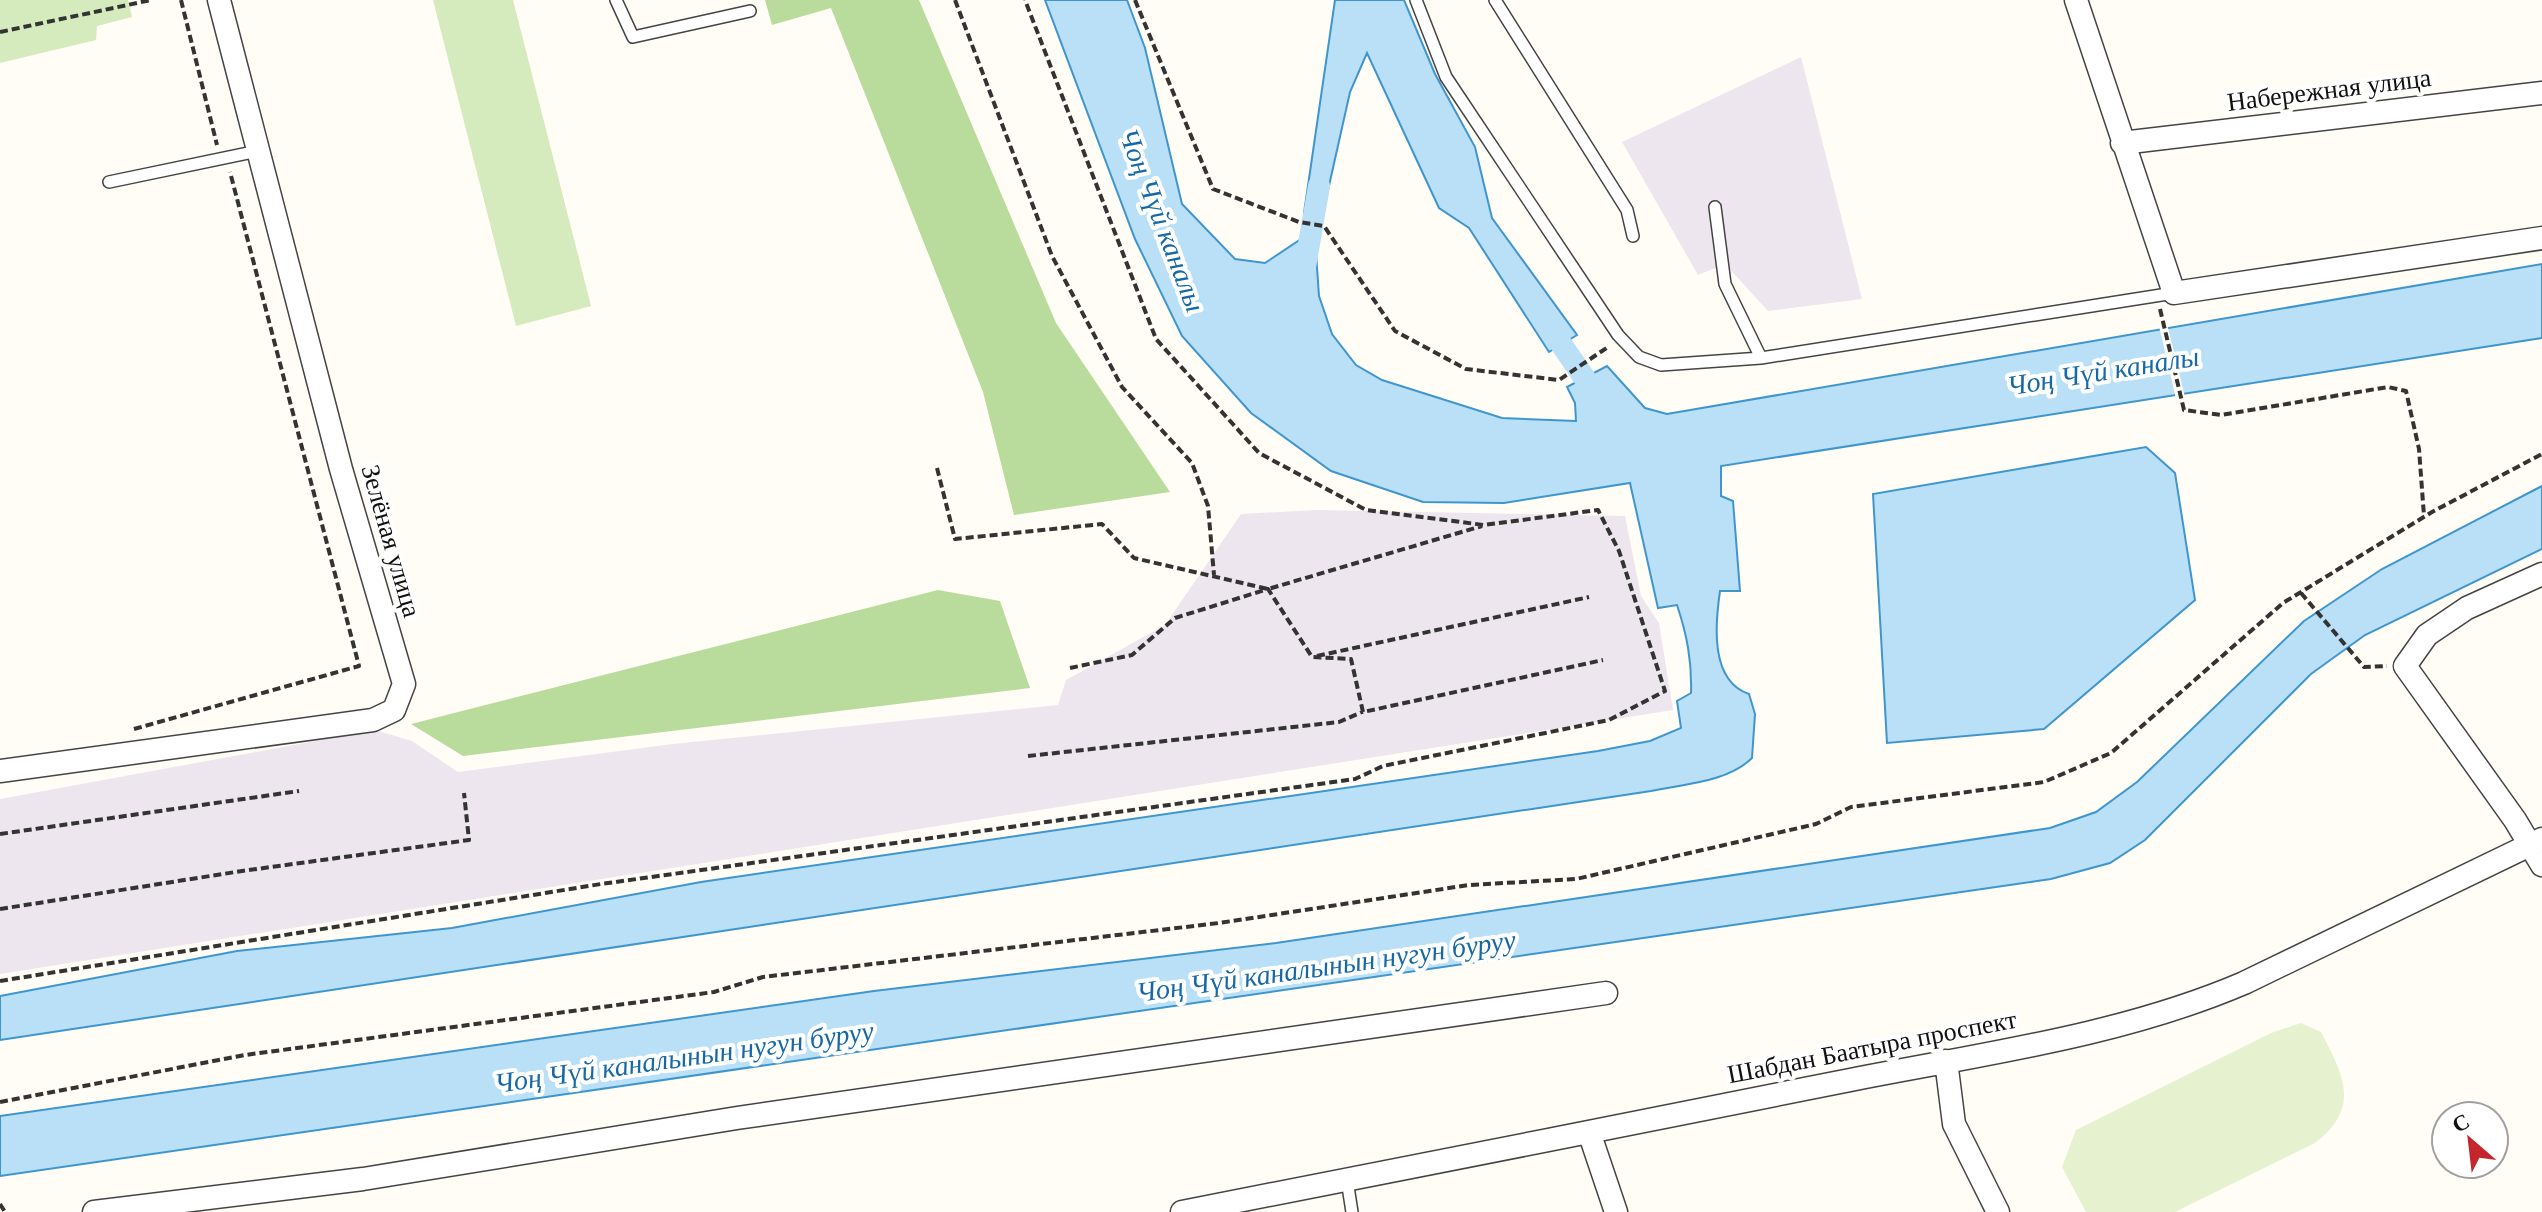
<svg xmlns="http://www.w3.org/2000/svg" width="2542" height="1212" viewBox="0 0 2542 1212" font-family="Georgia,serif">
	<rect width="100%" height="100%" fill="#fffdf5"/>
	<path fill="#eee6ef" d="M 1801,57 L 1862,299 L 1768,311 L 1725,264 L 1698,275 L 1622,142 Z
		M 1317,510 L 1625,516 L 1641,596 L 1659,623 L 1673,710 L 0,974 L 0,799 L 375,730 L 412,741 L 458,772 L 673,744 L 1058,705 L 1066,680 L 1165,625 L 1241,514 Z"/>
	<path fill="#d5ebbd" d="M 0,0 L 128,0 L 132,17 L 97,26 L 96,40 L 0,63 Z
		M 433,0 L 513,0 L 591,306 L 516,326 Z"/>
	<path fill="#b9dc9c" d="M 765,0 L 919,0 L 1056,323 L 1170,492 L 1014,515 L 983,392 L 831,8 L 772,25 Z
		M 938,590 L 1000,601 L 1030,688 L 463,756 L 411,724 Z"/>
	<path fill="#e6f2cf" d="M 2301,1023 L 2321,1032 C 2344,1076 2361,1108 2315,1143 L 2175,1212 L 2086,1212 L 2062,1167 L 2076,1130 L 2271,1033 Z"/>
	<path fill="#b9e0f7" stroke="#3f96cf" stroke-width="2" d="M 1045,0 L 1127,0 L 1145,48 L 1182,204 L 1235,259 L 1265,263 L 1304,237 L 1315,239 L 1319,296 L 1332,334 L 1356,365 L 1382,380 L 1502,418 L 1576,421 L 1575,403 L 1567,387 L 1607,366 L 1645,408 L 1667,414 L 2542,264 L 2542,338 L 1721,466 L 1721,496 L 1733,501 L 1740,591 L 1720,591 C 1715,625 1710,681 1749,694 L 1755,714 L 1752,758 C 1728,782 1684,784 1651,791 L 0,1040 L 0,996 L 237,951 L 452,928 L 701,882 L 1598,751 L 1650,741 L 1681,728 L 1677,701 L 1691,693 C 1692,661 1687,635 1677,605 L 1658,608 L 1630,483 L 1504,503 L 1423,502 L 1331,471 L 1251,413 L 1182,336 L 1135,239 Z
		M 1335,0 L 1404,0 L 1435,74 L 1475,147 L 1492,218 L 1577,335 L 1549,352 L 1469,228 L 1439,208 L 1367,53 L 1350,92 L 1322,217 L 1304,213 Z
		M 2146,447 L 2175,473 L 2195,600 L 2044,729 L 1887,743 L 1873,494 Z
		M 2542,486 L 2542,549 L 2365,635 L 2311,674 L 2145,840 L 2110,863 L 2051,879 L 0,1176 L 0,1116 L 874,991 L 1276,943 L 2050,828 L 2096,812 L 2137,782 L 2304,621 L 2382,569 Z"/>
	<path fill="#fffdf5" d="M 2167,324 L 2185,397 L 2176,399 L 2159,326 Z"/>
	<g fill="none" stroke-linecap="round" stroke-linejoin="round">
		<path stroke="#b9e0f7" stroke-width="22" d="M 1305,267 L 1319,186
			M 1546,322 L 1601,402"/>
		<defs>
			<path id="service" d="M 616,0 L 633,37 L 750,11
				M 1416,0 L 1446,77 L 1618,335 L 1639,357 L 1661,365 L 1761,358 L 2174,293
				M 1495,0 L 1627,210 L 1633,236
				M 109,182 L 258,151
				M 1715,207 L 1725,284 L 1761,358
				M 1347,1180 L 1352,1212"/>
			<path id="minor" d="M 2076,0 L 2174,293 L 2542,238
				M 2122,143 L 2542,93
				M 2542,574 L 2467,608 L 2427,635 L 2405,666 L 2515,820 L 2542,865
				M 0,771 L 373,720 L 394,710 L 404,684 L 341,469 L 219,0
				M 1946,1061 L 1954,1124 L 1998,1212
				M 1589,1132 L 1616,1212
				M 94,1212 L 363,1179 L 737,1118 L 1606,993
				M 1182,1212 C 1401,1169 1621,1126 1840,1082 C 1974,1055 2118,1037 2244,983 L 2542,839"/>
		</defs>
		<use href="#service" stroke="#444" stroke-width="14"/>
		<use href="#minor" stroke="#444" stroke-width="25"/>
		<path stroke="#333" stroke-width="4" stroke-dasharray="8 4" stroke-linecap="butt" d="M 181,0 L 217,145
			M 955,0 L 1052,256 L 1122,387 L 1192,463 L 1208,506 L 1214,575
			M 1135,0 L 1213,189 L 1299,222 L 1324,226 L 1395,331 L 1466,369 L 1559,380 L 1608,347
			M 0,32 L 151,0
			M 2160,309 L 2184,410 L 2221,415 L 2388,387 L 2406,391 L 2419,449 L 2424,516
			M 937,468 L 955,539 L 1102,524 L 1134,558 L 1268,589 L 1482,526
			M 2301,593 L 2364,667 L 2387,666
			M 1317,656 L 1589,597
			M 1070,668 L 1132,655 L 1175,618 L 1268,589 L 1312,657 L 1351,659 L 1363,712 L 1603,660
			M 134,729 L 359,666 L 230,172
			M 1028,756 L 1339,722 L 1362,712
			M 0,834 L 299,791
			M 0,909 L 242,871 L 469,840 L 464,793
			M 0,981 L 601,884 L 1355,779 L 1383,766 L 1609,720 L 1665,691 L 1619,551 L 1598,510 L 1484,525 L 1366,510 L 1259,453 L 1156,339 L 1025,0
			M 0,1102 L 245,1055 L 714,992 L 763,977 L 1219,923 L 1469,885 L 1576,879 L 1816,824 L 1851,807 L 2044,782 L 2111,753 L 2283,603 L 2432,512 L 2542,454
			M 0,1204 L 5,1212"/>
		<use href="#service" stroke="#fff" stroke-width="11"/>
		<use href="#minor" stroke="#fff" stroke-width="22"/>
	</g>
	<g text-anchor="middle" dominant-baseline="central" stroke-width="8" stroke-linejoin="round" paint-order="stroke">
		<g font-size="26" fill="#111" stroke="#fff">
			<text transform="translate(2329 90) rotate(-7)">Набережная улица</text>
			<text transform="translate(391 541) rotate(74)">Зелёная улица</text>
			<text transform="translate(1872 1047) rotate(-11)">Шабдан Баатыра проспект</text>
		</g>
		<g font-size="28" font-style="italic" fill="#1768a6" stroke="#fff">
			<text transform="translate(1162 220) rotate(69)">Чоң Чүй каналы</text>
			<text transform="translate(2103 371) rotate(-9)">Чоң Чүй каналы</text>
			<text transform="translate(1326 966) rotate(-8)">Чоң Чүй каналынын нугун буруу</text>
			<text transform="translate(684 1057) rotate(-8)">Чоң Чүй каналынын нугун буруу</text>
		</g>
	</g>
	<g transform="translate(2470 1140) rotate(332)"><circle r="38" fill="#ffffff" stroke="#a0a0a0" stroke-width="2"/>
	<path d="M0-6L14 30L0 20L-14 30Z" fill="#c4262e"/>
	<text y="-12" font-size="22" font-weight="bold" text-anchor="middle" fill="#111111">С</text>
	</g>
</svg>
